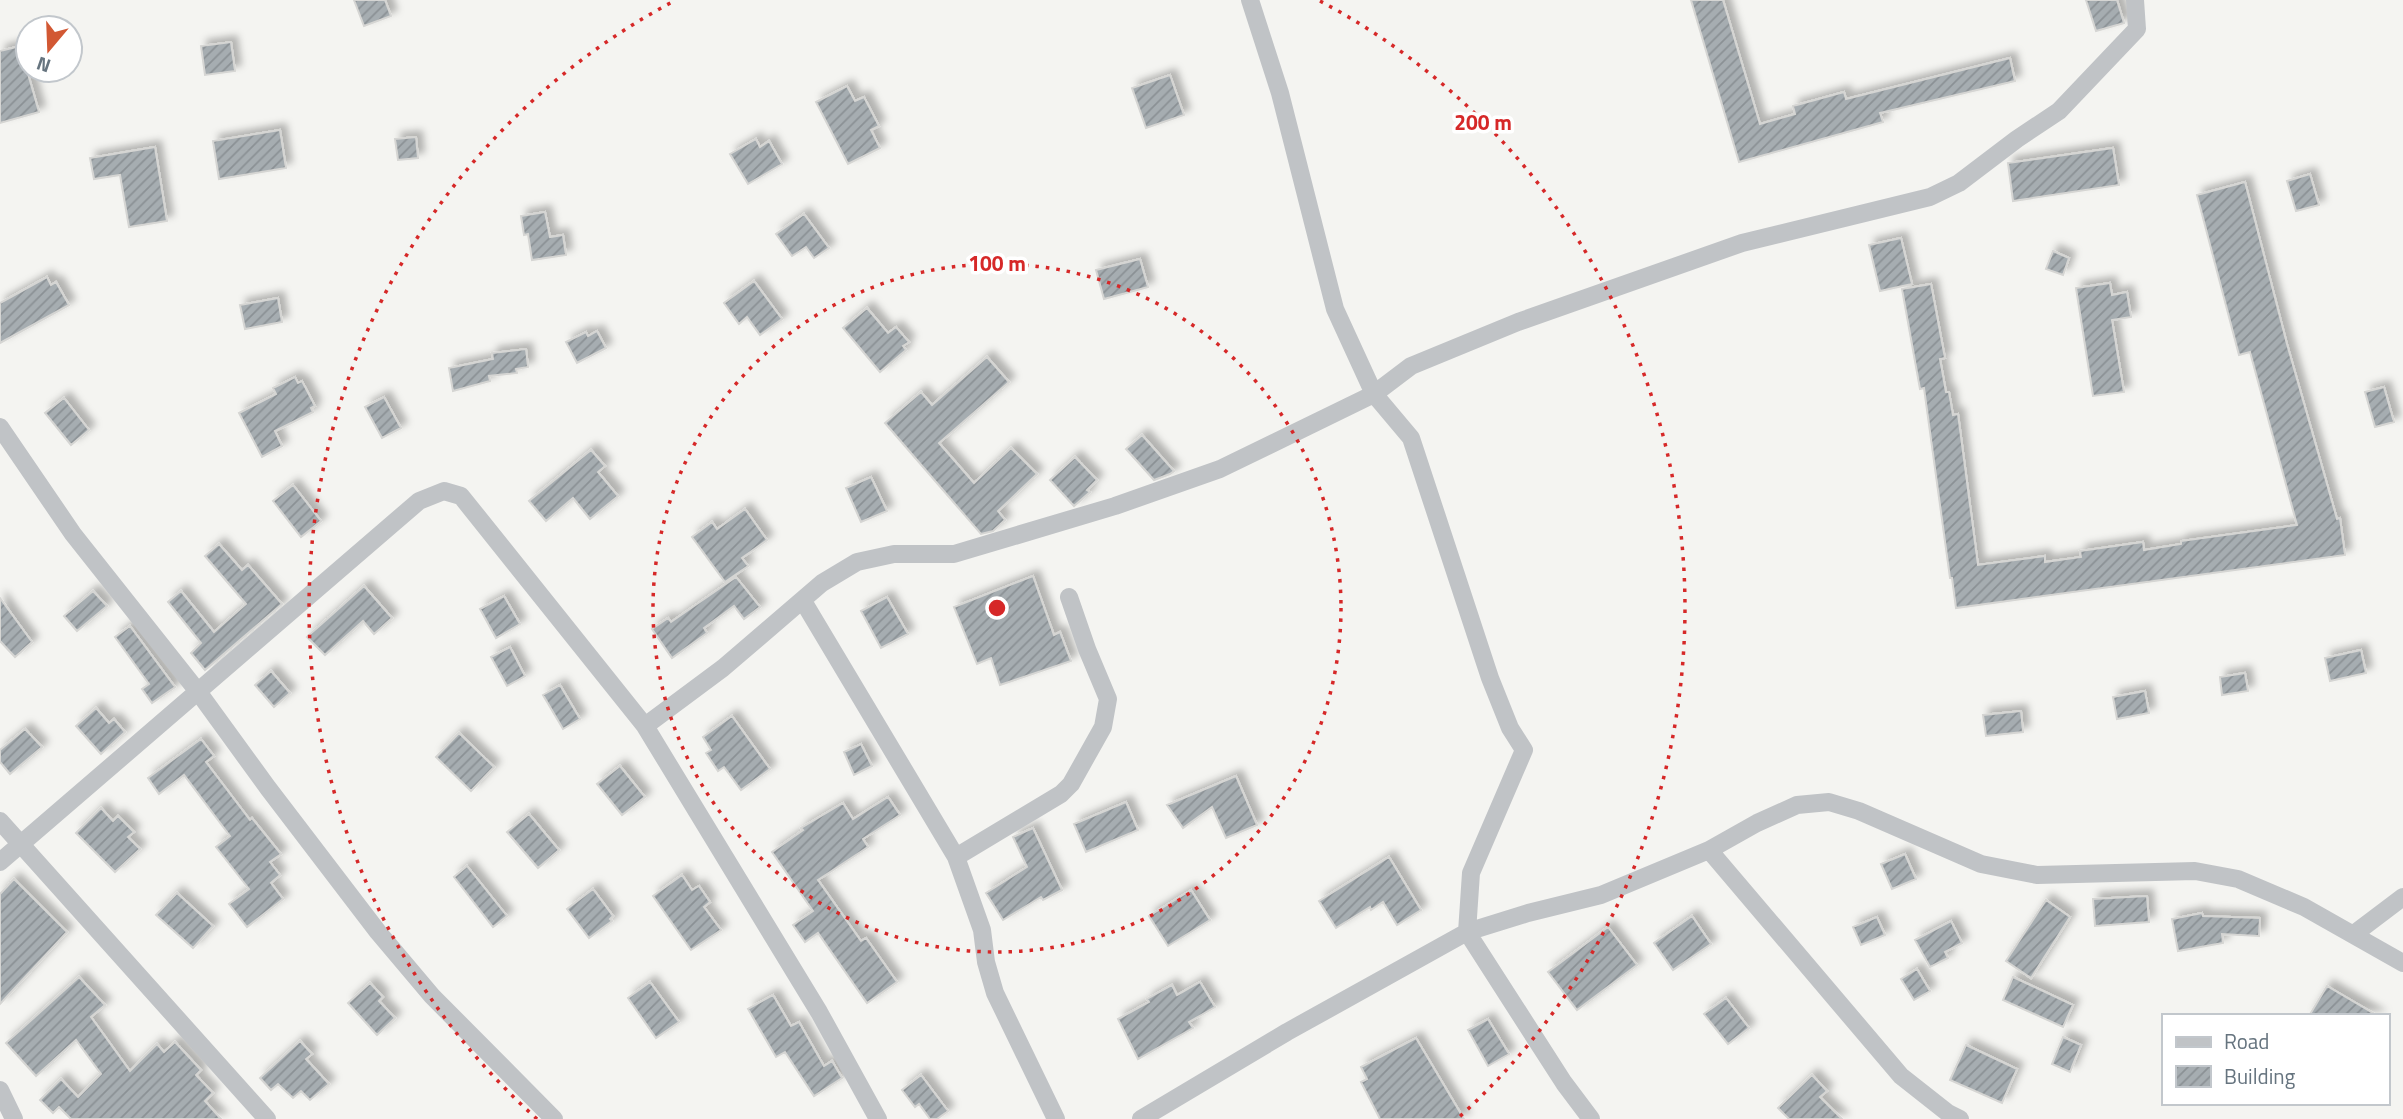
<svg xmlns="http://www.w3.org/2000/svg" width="2403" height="1119" viewBox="0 0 2403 1119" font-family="'Titillium Web',sans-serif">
	<defs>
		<pattern id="building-hatch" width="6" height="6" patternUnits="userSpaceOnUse" patternTransform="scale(1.75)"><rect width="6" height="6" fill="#a6adb1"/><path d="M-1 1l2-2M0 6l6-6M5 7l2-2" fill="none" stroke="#8b9195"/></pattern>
		<filter id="shadow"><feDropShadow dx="6" dy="-6" stdDeviation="3.5" flood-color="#0004"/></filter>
	</defs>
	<rect width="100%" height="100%" fill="#f4f4f1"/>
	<path fill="url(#building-hatch)" stroke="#d5d5d3" stroke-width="2" filter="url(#shadow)" d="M 354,0 L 385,0 L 391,16 L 364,26 Z
		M 1691,0 L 1723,0 L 1760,124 L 1795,114 L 1793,106 L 1844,92 L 1846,99 L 2010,58 L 2015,81 L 1880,113 L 1883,122 L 1739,162 Z
		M 2086,0 L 2117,0 L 2124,23 L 2096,31 Z
		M 231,42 L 235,71 L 205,75 L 201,46 Z
		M 20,46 L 39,112 L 0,123 L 0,51 Z
		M 1170,75 L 1184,115 L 1146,128 L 1132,88 Z
		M 847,86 L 855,101 L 864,97 L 879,126 L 871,130 L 880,148 L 848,164 L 816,102 Z
		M 280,130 L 286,168 L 219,179 L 213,141 Z
		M 416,137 L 418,158 L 398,160 L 395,139 Z
		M 756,139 L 760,147 L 769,141 L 782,164 L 748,184 L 730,154 Z
		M 155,147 L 167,221 L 129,227 L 120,175 L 94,179 L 90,158 Z
		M 2113,148 L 2119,185 L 2013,201 L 2008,163 Z
		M 2310,174 L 2319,205 L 2296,211 L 2287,181 Z
		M 2245,182 L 2287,344 L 2337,519 L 2340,518 L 2345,555 L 1956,608 L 1952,578 L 1950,578 L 1924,388 L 1920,389 L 1902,289 L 1931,284 L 1945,358 L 1940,359 L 1946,392 L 1949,392 L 1953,415 L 1958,414 L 1978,565 L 2045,556 L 2045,562 L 2081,557 L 2080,551 L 2143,542 L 2144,550 L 2181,544 L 2181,541 L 2297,525 L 2250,352 L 2239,355 L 2197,195 Z
		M 545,212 L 550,237 L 563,235 L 566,255 L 532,260 L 528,234 L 524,235 L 521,216 Z
		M 804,214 L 829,248 L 814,258 L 806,247 L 792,256 L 776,234 Z
		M 1901,238 L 1912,284 L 1880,291 L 1869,245 Z
		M 2053,251 L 2069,258 L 2063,275 L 2046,269 Z
		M 1140,259 L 1148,287 L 1104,299 L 1096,270 Z
		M 47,277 L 51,285 L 56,282 L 69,305 L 0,343 L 0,303 Z
		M 754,281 L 782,319 L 760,335 L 747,317 L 739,324 L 724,303 Z
		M 2110,283 L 2112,295 L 2127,292 L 2131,317 L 2112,320 L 2124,392 L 2093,396 L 2076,288 Z
		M 278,298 L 282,322 L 245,329 L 240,305 Z
		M 867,308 L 888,333 L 896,327 L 909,342 L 903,346 L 906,350 L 880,372 L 843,328 Z
		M 597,331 L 606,348 L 577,363 L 566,342 L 586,332 L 588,336 Z
		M 526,349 L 528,367 L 516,369 L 517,373 L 489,376 L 490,381 L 453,391 L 449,368 L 493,359 L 492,353 Z
		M 987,357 L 1009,382 L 939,443 L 974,483 L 1011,448 L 1037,474 L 998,511 L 1005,520 L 993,531 L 981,534 L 885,423 L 921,392 L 932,405 Z
		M 295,377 L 298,383 L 302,381 L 315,406 L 311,408 L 313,412 L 275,431 L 282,446 L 262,457 L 239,413 L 276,394 L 273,388 Z
		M 2384,387 L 2394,422 L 2375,427 L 2365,392 Z
		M 384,397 L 401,428 L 382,438 L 365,407 Z
		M 64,398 L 89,430 L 71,445 L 45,413 Z
		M 1142,435 L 1174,471 L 1170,474 L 1154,480 L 1126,449 Z
		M 591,450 L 605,466 L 598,472 L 618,496 L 590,519 L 573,498 L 546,521 L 529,501 Z
		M 1075,457 L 1097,480 L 1087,490 L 1090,492 L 1074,506 L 1050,480 Z
		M 871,477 L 887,511 L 861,522 L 846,488 Z
		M 293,485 L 321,521 L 301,537 L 273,501 Z
		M 745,509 L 767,540 L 742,558 L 748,566 L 725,582 L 692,537 L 712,522 L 717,529 Z
		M 219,544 L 242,570 L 248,565 L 282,604 L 205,670 L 191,653 L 201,643 L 168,602 L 181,591 L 214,632 L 246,604 L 205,556 Z
		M 1033,576 L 1054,635 L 1060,632 L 1071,661 L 1000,685 L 991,658 L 977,664 L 954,607 Z
		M 736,577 L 760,607 L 744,619 L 734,606 L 704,628 L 707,633 L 672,658 L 652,629 L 668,618 L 671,622 Z
		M 364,586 L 392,618 L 374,634 L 363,621 L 325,655 L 307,637 Z
		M 93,591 L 107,606 L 77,631 L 64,616 Z
		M 504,596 L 520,624 L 496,638 L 480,609 Z
		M 887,597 L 908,634 L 881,648 L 861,611 Z
		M 0,598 L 32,642 L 15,657 L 0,641 Z
		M 130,626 L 175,687 L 152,703 L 142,689 L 149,684 L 115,637 Z
		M 510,647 L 525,676 L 507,686 L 491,657 Z
		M 2361,650 L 2366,673 L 2330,681 L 2325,658 Z
		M 271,671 L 290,693 L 274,707 L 255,685 Z
		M 2245,673 L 2248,691 L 2222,695 L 2220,677 Z
		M 560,685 L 580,719 L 563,729 L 543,695 Z
		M 2145,691 L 2149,713 L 2117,719 L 2113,697 Z
		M 96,708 L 109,723 L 114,719 L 125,732 L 101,754 L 76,726 Z
		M 2021,711 L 2023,732 L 1986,736 L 1983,715 Z
		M 732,716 L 770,769 L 741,790 L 724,767 L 718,771 L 706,753 L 711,750 L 703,737 Z
		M 25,729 L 42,747 L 10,774 L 0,762 L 0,750 Z
		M 459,733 L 494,767 L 471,791 L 436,757 Z
		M 201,739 L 214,756 L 206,762 L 250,820 L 252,818 L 281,854 L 270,862 L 280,875 L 271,883 L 283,899 L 247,927 L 229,904 L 249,889 L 216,847 L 230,836 L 184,775 L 159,794 L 148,778 Z
		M 861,744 L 872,766 L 854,775 L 844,752 Z
		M 620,766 L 645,797 L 622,815 L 597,784 Z
		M 1236,776 L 1257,825 L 1226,838 L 1212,807 L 1183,828 L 1167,805 Z
		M 888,797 L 900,815 L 863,839 L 868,847 L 818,880 L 861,941 L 866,938 L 897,982 L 867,1003 L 818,933 L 805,942 L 793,925 L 813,911 L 772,852 L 803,830 L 801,828 L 843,803 L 853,819 Z
		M 1126,802 L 1138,830 L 1086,852 L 1074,824 Z
		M 101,808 L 113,821 L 118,816 L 134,832 L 128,837 L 140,849 L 115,872 L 76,833 Z
		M 529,814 L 559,850 L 538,868 L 507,832 Z
		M 1033,828 L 1062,890 L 1043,900 L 1041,897 L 1003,920 L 986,893 L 1027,867 L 1013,837 Z
		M 1905,854 L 1916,879 L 1892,889 L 1881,864 Z
		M 1389,857 L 1421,910 L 1397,925 L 1383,902 L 1371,910 L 1370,907 L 1336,928 L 1319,901 Z
		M 467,866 L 507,916 L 493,927 L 454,877 Z
		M 682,875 L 692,890 L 699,886 L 710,902 L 704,907 L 721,930 L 691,950 L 653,896 Z
		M 14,879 L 67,932 L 0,1004 L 0,894 Z
		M 593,889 L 613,916 L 610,919 L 612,921 L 589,938 L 567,909 Z
		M 1191,890 L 1210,920 L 1168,946 L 1149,916 Z
		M 177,893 L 213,926 L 193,948 L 156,915 Z
		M 2147,896 L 2149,922 L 2095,926 L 2093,899 Z
		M 2046,900 L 2070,917 L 2031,978 L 2006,961 Z
		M 2202,913 L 2203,916 L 2260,918 L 2259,936 L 2222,934 L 2223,943 L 2178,951 L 2172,919 Z
		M 1692,916 L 1711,944 L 1673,970 L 1654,943 Z
		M 1877,917 L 1885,935 L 1861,945 L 1853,927 Z
		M 1951,921 L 1962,943 L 1945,952 L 1948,958 L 1930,967 L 1915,940 Z
		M 1608,927 L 1637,965 L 1577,1010 L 1548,972 Z
		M 1917,969 L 1930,991 L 1914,1000 L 1901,979 Z
		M 79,977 L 105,1005 L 91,1017 L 130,1071 L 157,1044 L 164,1052 L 175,1042 L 201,1070 L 196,1075 L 213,1093 L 205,1101 L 221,1119 L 71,1119 L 59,1107 L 53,1113 L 40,1100 L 61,1079 L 78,1097 L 101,1074 L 76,1040 L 36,1076 L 6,1043 Z
		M 2013,977 L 2073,1005 L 2063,1027 L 2003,1000 Z
		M 650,982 L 679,1022 L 656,1038 L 628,998 Z
		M 1200,982 L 1215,1007 L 1189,1022 L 1193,1028 L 1138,1059 L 1118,1019 L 1149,1002 L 1147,999 L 1172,985 L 1177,995 Z
		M 370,983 L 383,997 L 379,1001 L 395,1018 L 377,1035 L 348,1003 Z
		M 2327,986 L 2378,1016 L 2309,1016 Z
		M 773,995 L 791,1026 L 799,1022 L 824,1066 L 832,1061 L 842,1078 L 814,1096 L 785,1052 L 776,1057 L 748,1009 Z
		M 1726,998 L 1749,1028 L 1728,1044 L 1704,1014 Z
		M 1488,1019 L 1509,1054 L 1488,1066 L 1468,1030 Z
		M 2063,1037 L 2081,1045 L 2070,1072 L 2052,1064 Z
		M 1416,1038 L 1464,1119 L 1380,1119 L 1361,1082 L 1367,1079 L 1361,1067 Z
		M 300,1041 L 312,1054 L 306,1059 L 329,1084 L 310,1100 L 301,1091 L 293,1098 L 278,1084 L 271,1090 L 260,1078 Z
		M 1966,1045 L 2017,1069 L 2002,1103 L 1950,1080 Z
		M 921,1075 L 948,1111 L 937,1119 L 930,1119 L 919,1104 L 915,1107 L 902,1090 Z
		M 1812,1075 L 1827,1091 L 1820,1097 L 1842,1119 L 1789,1119 L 1778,1108 Z"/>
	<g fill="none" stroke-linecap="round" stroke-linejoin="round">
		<path stroke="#c0c3c6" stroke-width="18" d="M 0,427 L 73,534 L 199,693 L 268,788 L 378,932 L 432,996 L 554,1119
			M 803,601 L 956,857
			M 645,726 L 723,668 L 822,583 L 857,562 L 894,554 L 954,554 L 1115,506 L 1220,469 L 1374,394 L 1411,366 L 1518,322 L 1742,243 L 1930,197 L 1959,183 L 2017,139 L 2059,111 L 2137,29 L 2135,0
			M 0,821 L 267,1119
			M 1709,850 L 1901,1076 L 1948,1113 L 1960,1119
			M 0,862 L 419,501 L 444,491 L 461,496 L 645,726 L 819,1012 L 878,1119
			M 2354,934 L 2403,897
			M 0,1090 L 14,1119
			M 1056,1119 L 995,993 L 986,962 L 982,930 L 956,857 L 1061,794 L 1071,784 L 1103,727 L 1108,699 L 1087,649 L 1069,597
			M 1141,1119 L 1287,1032 L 1467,932 L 1471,873 L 1524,750 L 1510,728 L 1490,678 L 1411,438 L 1374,394 L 1335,309 L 1280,93 L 1250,0
			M 1591,1119 L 1564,1083 L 1467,932 L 1528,913 L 1601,895 L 1709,850 L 1757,823 L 1797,805 L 1829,802 L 1859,811 L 1981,864 L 2037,875 L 2195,871 L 2238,879 L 2304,907 L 2403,963"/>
	</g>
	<g fill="none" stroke="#d62828" stroke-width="3.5" stroke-dasharray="3.5 7">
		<circle cx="997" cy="608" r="344"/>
		<path d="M537 1119A687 687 0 0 1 674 1M1320 1A687 687 0 0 1 1457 1119"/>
	</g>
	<circle cx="997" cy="608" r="10" fill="#d62828" stroke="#fff" stroke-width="3.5"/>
	<g font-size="21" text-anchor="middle" font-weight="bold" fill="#d62828" stroke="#fff" stroke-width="7" stroke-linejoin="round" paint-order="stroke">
		<text x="1483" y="130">200 m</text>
		<text x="997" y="271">100 m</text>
	</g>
	<rect x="2162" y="1014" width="228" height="91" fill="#ffffff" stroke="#c2c7cc" stroke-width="2"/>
	<rect x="2176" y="1037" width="35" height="10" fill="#c0c3c6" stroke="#c2c7cc" stroke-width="2"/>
	<text x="2224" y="1049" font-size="21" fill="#66747f">Road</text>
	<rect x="2176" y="1066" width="35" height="21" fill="url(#building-hatch)" stroke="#c2c7cc" stroke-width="2"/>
	<text x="2224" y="1084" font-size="21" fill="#66747f">Building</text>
	<g transform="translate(49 49) rotate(199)"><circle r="33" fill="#ffffff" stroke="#c2c7cc" stroke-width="2"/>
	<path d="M0-5L12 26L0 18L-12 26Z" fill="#d25833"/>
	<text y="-10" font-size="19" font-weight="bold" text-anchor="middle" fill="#66747f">N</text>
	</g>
</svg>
